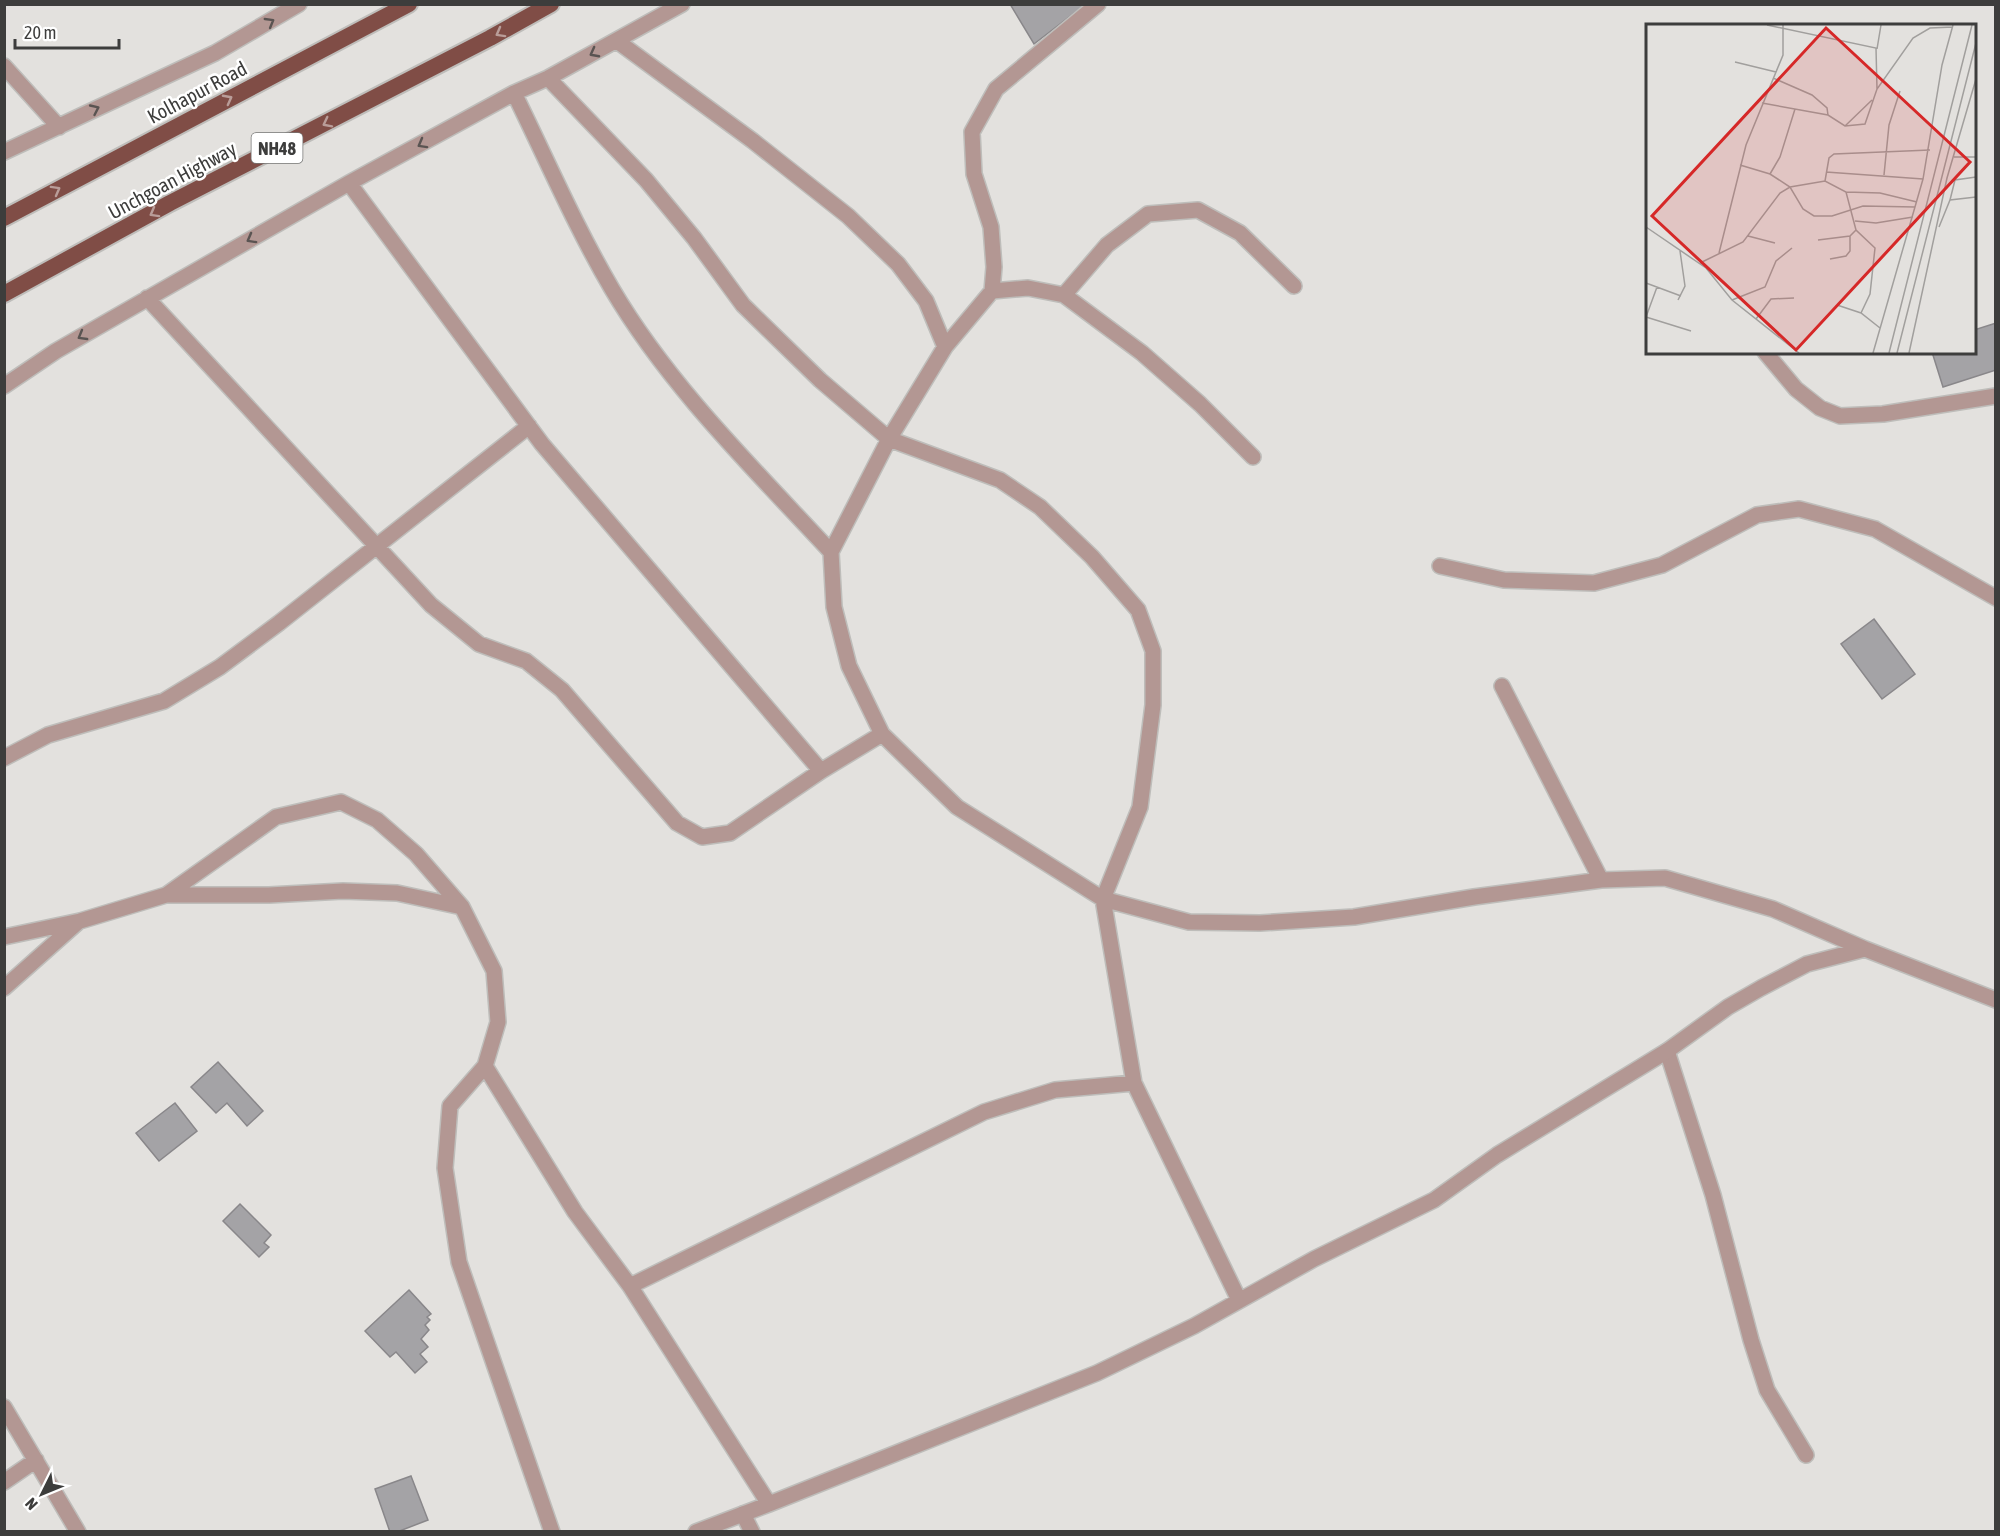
<svg xmlns="http://www.w3.org/2000/svg" width="2000" height="1536" viewBox="0 0 2000 1536" font-family="'Asap Condensed',sans-serif">
	<rect width="100%" height="100%" fill="#e3e1de"/>
	<path fill="#a4a3a6" stroke="#89878a" stroke-width="1.5" d="M 1010,4 L 1086,4 L 1034,44 Z
		M 1996,323 L 1996,370 L 1943,387 L 1932,352 L 1974,352 L 1974,330 Z
		M 1874,619 L 1915,674 L 1882,699 L 1841,644 Z
		M 218,1062 L 263,1111 L 247,1126 L 227,1103 L 216,1113 L 191,1087 Z
		M 175,1103 L 197,1131 L 159,1161 L 136,1133 Z
		M 240,1204 L 271,1235 L 264,1243 L 269,1247 L 259,1257 L 223,1221 Z
		M 409,1290 L 431,1314 L 427,1317 L 430,1320 L 425,1325 L 429,1330 L 421,1339 L 428,1347 L 420,1354 L 427,1362 L 415,1373 L 396,1352 L 390,1357 L 365,1331 Z
		M 411,1476 L 428,1520 L 397,1532 L 390,1532 L 375,1489 Z"/>
	<g fill="none" stroke-linecap="round" stroke-linejoin="round">
		<defs>
			<path id="service" d="M 1667,1051 L 1713,1195 L 1751,1340 L 1767,1390 L 1806,1455
				M 743,1514 L 752,1532"/>
			<path id="minor" d="M 1098,4 L 996,89 L 972,132 L 974,174 L 991,227 L 994,267 L 992,291 L 945,347 L 889,439 L 831,552 L 834,607 L 849,666 L 882,734 L 957,807 L 1103,899 L 1189,922 L 1260,923 L 1354,917 L 1474,897 L 1601,880 L 1665,878 L 1773,909 L 1865,949 L 1996,1000
				M 617,41 L 753,141 L 848,216 L 898,264 L 926,301 L 945,347
				M 4,66 L 59,127
				M 548,78 L 646,180 L 694,238 L 743,305 L 820,380 L 889,439 L 1000,480 L 1040,507 L 1092,557 L 1138,610 L 1153,651 L 1153,705 L 1140,807 L 1103,899 L 1134,1083 L 1239,1300
				M 514,93 C 546,158 575,226 612,289 C 669,386 755,470 831,552
				M 4,152 L 215,53 L 299,4
				M 349,183 L 542,444 L 821,771
				M 992,291 L 1028,288 L 1064,295 L 1142,353 L 1200,404 L 1253,457
				M 1064,295 L 1107,245 L 1148,214 L 1198,210 L 1240,233 L 1294,286
				M 147,298 L 431,605 L 479,644 L 526,661 L 562,690 L 677,823 L 702,837 L 730,833 L 821,771 L 882,734
				M 1765,352 L 1796,389 L 1820,408 L 1840,416 L 1883,414 L 1996,396
				M 4,386 L 56,351 L 349,183 L 514,93 L 548,78 L 682,4
				M 1440,566 L 1504,580 L 1594,583 L 1662,565 L 1757,515 L 1799,509 L 1875,529 L 1996,598
				M 1502,686 L 1601,880
				M 4,758 L 48,735 L 164,701 L 220,667 L 279,623 L 529,426
				M 166,895 L 269,895 L 343,891 L 397,893 L 462,907
				M 4,937 L 80,921 L 166,895 L 276,817 L 341,802 L 377,820 L 416,854 L 462,907 L 494,971 L 498,1022 L 485,1066 L 575,1212 L 630,1286 L 769,1504
				M 4,988 L 77,923
				M 485,1066 L 450,1106 L 445,1168 L 459,1262 L 552,1532
				M 630,1286 L 984,1112 L 1055,1090 L 1134,1083
				M 4,1407 L 78,1532
				M 4,1482 L 36,1460
				M 696,1532 L 769,1504 L 1097,1373 L 1194,1326 L 1314,1259 L 1434,1200 L 1497,1155 L 1667,1051 L 1728,1007 L 1761,988 L 1807,964 L 1865,949"/>
			<path id="trunk" d="M 4,218 L 409,4
				M 4,294 L 170,203 L 490,38 L 551,4"/>
		</defs>
		<use href="#service" stroke="#bebdba" stroke-width="18"/>
		<use href="#minor" stroke="#bebdba" stroke-width="18"/>
		<use href="#trunk" stroke="#bebdba" stroke-width="20"/>
		<use href="#service" stroke="#b39793" stroke-width="15"/>
		<use href="#minor" stroke="#b39793" stroke-width="15"/>
		<use href="#trunk" stroke="#804d46" stroke-width="16"/>
	</g>
	<defs><path id="oneway-chevron" d="M-2-3.5L2.5 0L-2 3.5" fill="none" stroke-width="1.6" stroke-linecap="round" stroke-linejoin="round" transform="scale(1.5)"/></defs>
	<g stroke="#5a5452">
		<use href="#oneway-chevron" transform="translate(270 22) rotate(-30)"/>
		<use href="#oneway-chevron" transform="translate(594 53) rotate(152)"/>
		<use href="#oneway-chevron" transform="translate(95 109) rotate(-25)"/>
		<use href="#oneway-chevron" transform="translate(422 144) rotate(151)"/>
		<use href="#oneway-chevron" transform="translate(251 239) rotate(151)"/>
		<use href="#oneway-chevron" transform="translate(82 336) rotate(150)"/>
	</g>
	<g stroke="#b99d99">
		<use href="#oneway-chevron" transform="translate(500 33) rotate(151)"/>
		<use href="#oneway-chevron" transform="translate(228 99) rotate(-28)"/>
		<use href="#oneway-chevron" transform="translate(327 123) rotate(153)"/>
		<use href="#oneway-chevron" transform="translate(56 190) rotate(-29)"/>
		<use href="#oneway-chevron" transform="translate(154 213) rotate(151)"/>
	</g>
	<g text-anchor="middle" dominant-baseline="central" stroke-width="5" stroke-linejoin="round" paint-order="stroke">
		<rect fill="#fff" stroke="#777776" stroke-width="1.5" x="251.5" y="133" width="51" height="30" rx="4.5"/>
		<g font-size="18" font-weight="bold" fill="#3d3d3c">
			<text x="277" y="148">NH48</text>
		</g>
		<g font-size="20" fill="#3d3d3c" stroke="#fff">
			<text transform="translate(197 92) rotate(-28)">Kolhapur Road</text>
			<text transform="translate(172 180) rotate(-28)">Unchgoan Highway</text>
		</g>
	</g>
	<g transform="translate(1646 24)">
		<rect width="330" height="330" fill="#e3e1de"/>
		<path fill="none" stroke="#a19f9d" stroke-width="1.5" d="M 121,1 L 230,24 L 231,65M 231,25 L 235,1M 89,38 L 130,48M 127,54 L 166,71 L 181,84 L 182,91M 116,79 L 182,91 L 199,102 L 219,100 L 231,65 L 267,14 L 284,4 L 307,3M 199,102 L 226,76M 308,133 L 330,133M 94,141 L 124,150 L 144,163 L 157,185 L 168,192 L 186,192 L 217,182 L 269,183M 180,148 L 277,155M 124,150 L 134,133 L 149,85M 238,151 L 243,101 L 254,67M 179,157 L 183,134 L 188,130 L 284,126M 200,168 L 234,169 L 271,178M 304,176 L 309,156 L 330,153M 209,197 L 230,199 L 267,193M 0,203 L 60,244 L 86,276 L 153,329M 293,203 L 304,176 L 330,173M 102,212 L 129,219M 172,216 L 204,212 L 210,206M 73,229 L 100,121 L 137,31 L 137,1M 184,235 L 200,232 L 204,227 L 204,212M 54,239 L 97,218 L 134,169 L 144,163 L 179,157 L 200,168 L 210,206 L 229,224 L 224,270 L 215,289M 0,259 L 35,272M 32,276 L 39,262 L 34,227M 86,276 L 119,263 L 130,237 L 146,224M 191,281 L 215,289 L 234,304M 0,293 L 45,307M 0,293 L 11,263M 110,295 L 125,275 L 148,274M 227,329 L 277,155 L 296,41 L 307,1M 243,329 L 326,1M 251,329 L 330,19M 263,329 L 301,154 L 330,55"/>
		<path fill="#d62828" fill-opacity="0.15" stroke="#d62828" stroke-width="3" d="M 180,4 L 324,138 L 150,326 L 6,192 Z"/>
		<rect width="330" height="330" fill="none" stroke="#3d3d3c" stroke-width="3"/>
	</g>
	<rect width="2000" height="1536" fill="none" stroke="#3d3d3c" stroke-width="12"/>
	<g transform="translate(42 1494) rotate(227)" stroke="#ffffff" stroke-width="4.5" paint-order="stroke">
	<path d="M0-4.5L10 22L0 15L-10 22Z" fill="#3d3d3c"/>
	<text y="-9" font-size="16" font-weight="bold" text-anchor="middle" fill="#3d3d3c">N</text>
	</g>
	<path d="M15 39v9h104v-9" fill="none" stroke="#3d3d3c" stroke-width="3"/>
	<text x="24" y="39" font-size="18" fill="#3d3d3c" stroke="#ffffff" stroke-width="4.5" paint-order="stroke">20 m</text>
</svg>
